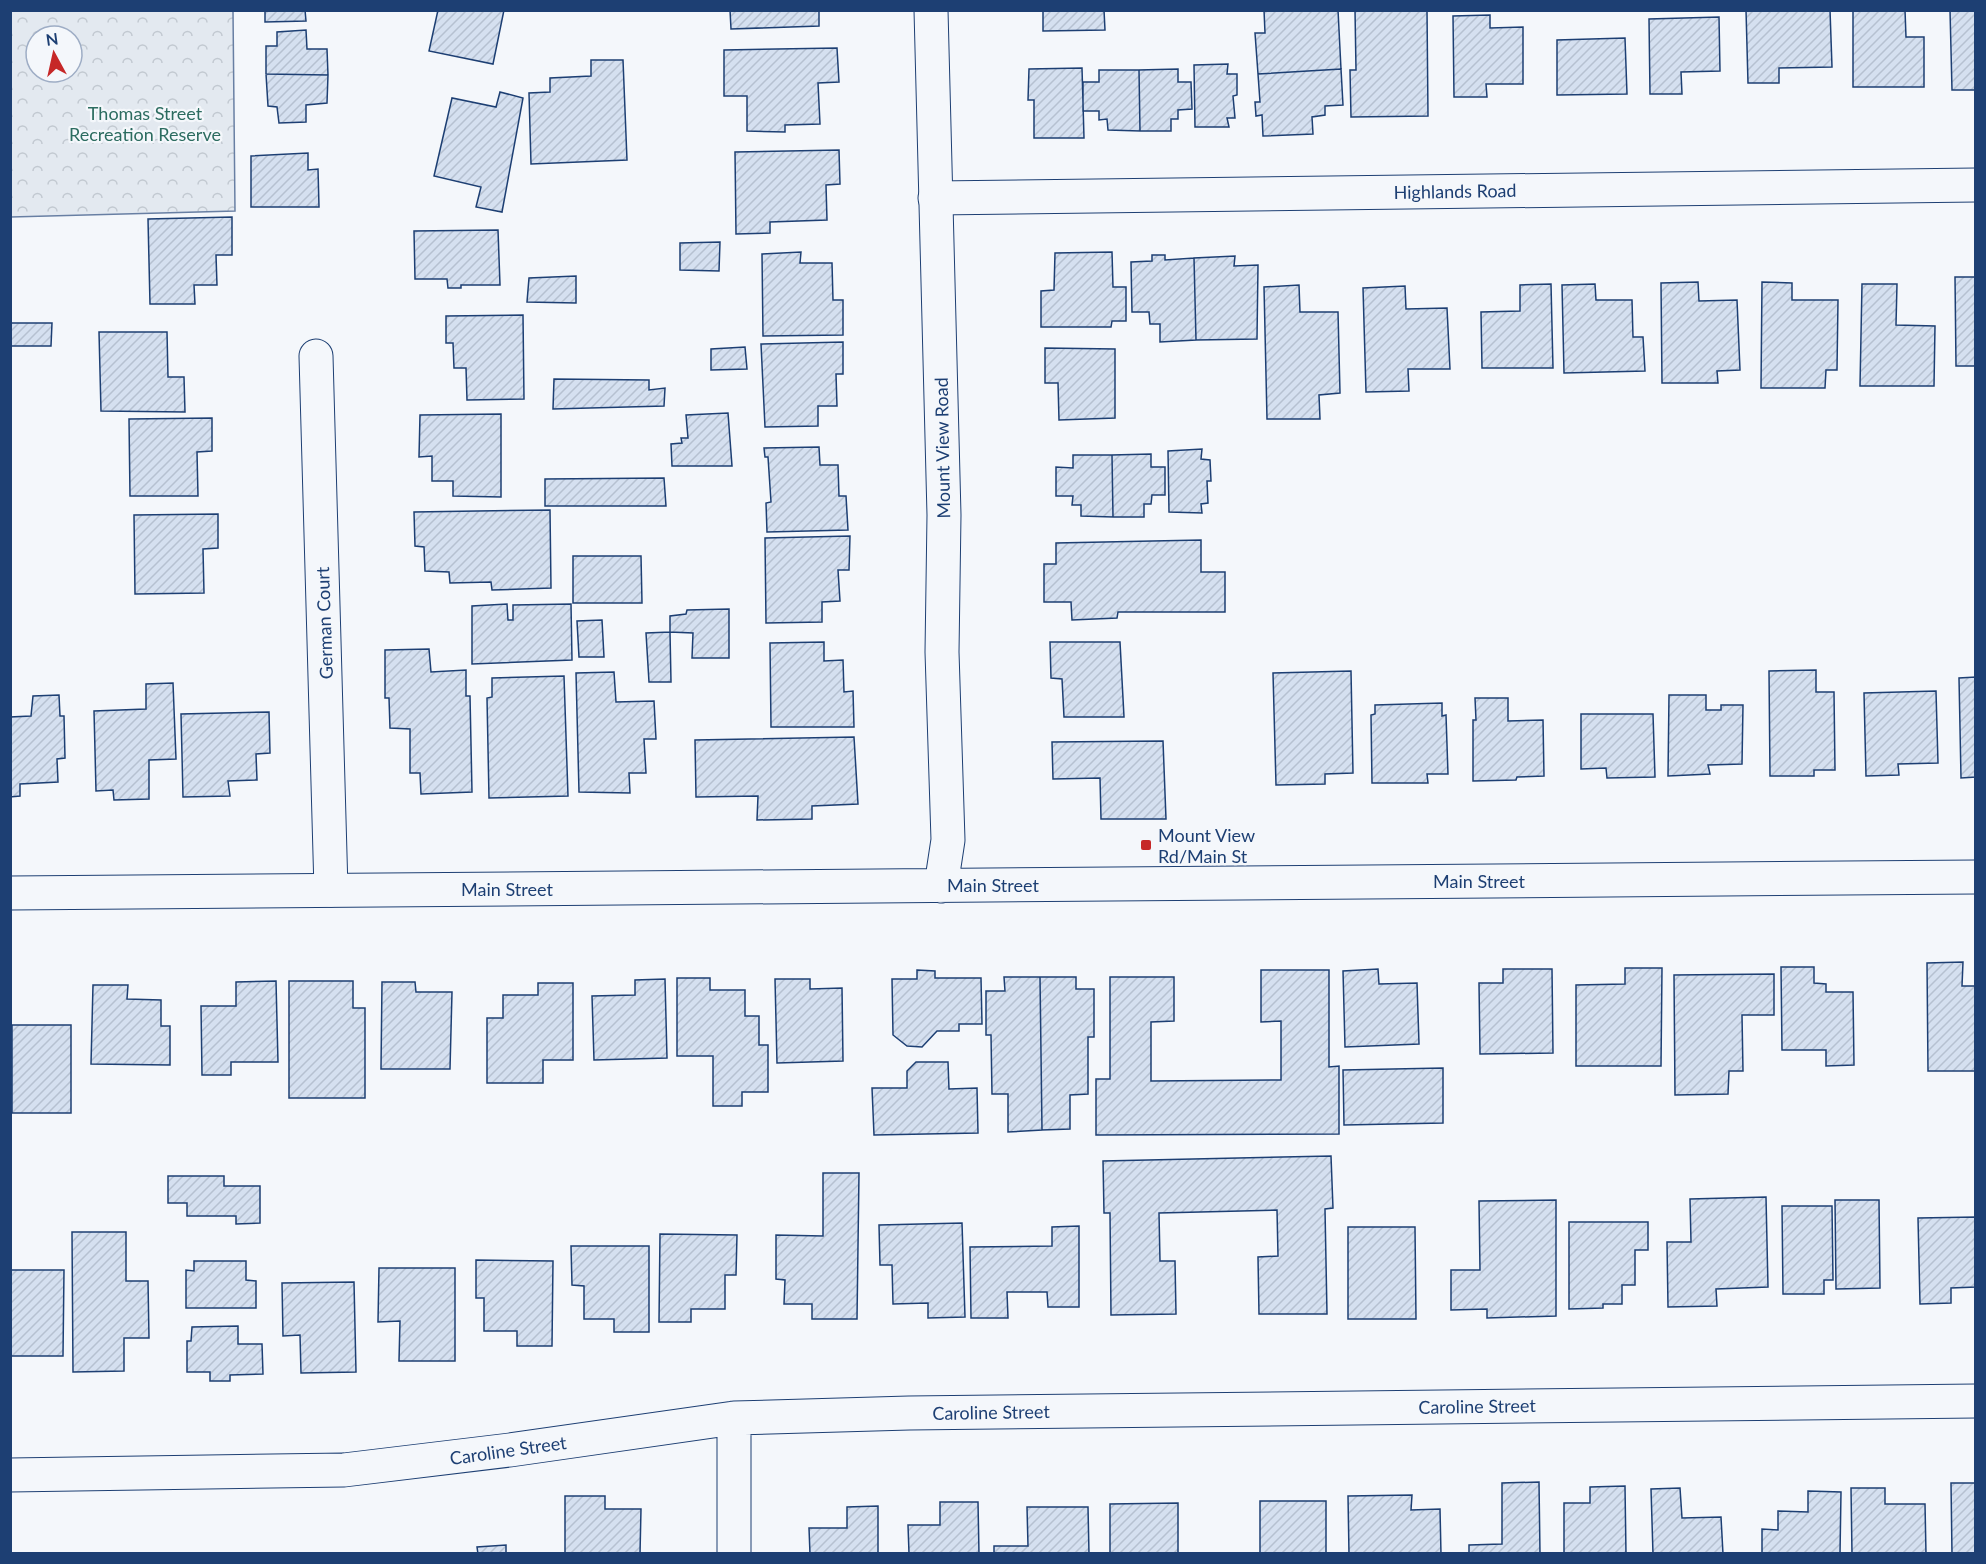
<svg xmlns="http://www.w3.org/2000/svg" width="1986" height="1564" viewBox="0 0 1986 1564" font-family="Lato,sans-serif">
	<defs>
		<pattern id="forest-crowns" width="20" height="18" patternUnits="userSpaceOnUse" patternTransform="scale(1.5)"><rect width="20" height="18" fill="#e3e9f0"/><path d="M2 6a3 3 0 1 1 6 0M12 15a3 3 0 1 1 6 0" fill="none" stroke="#c2c9d1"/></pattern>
		<pattern id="building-hatch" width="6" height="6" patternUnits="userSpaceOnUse" patternTransform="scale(1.5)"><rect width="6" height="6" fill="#d5e0f0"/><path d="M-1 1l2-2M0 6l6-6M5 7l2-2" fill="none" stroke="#b6c1d1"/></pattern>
	</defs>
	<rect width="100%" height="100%" fill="#f4f7fb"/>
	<path fill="url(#forest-crowns)" stroke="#687fa3" stroke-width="1.5" fill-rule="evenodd" d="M 10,11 L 233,11 L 235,211 L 11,217 ZM 36,36 L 72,36 L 72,72 L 36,72 Z"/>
	<path fill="url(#building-hatch)" stroke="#1d3f73" stroke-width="1.5" d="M 265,10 L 305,10 L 306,21 L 265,22 Z
		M 438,10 L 504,10 L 493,64 L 429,51 Z
		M 730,10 L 819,10 L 819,26 L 731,29 Z
		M 1043,10 L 1104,10 L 1105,30 L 1043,31 Z
		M 1264,10 L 1338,10 L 1341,69 L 1258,74 L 1255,33 L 1265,33 Z
		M 1355,10 L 1427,10 L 1428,116 L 1351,117 L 1350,70 L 1356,70 Z
		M 1746,10 L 1830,10 L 1832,67 L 1779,68 L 1779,83 L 1748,83 Z
		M 1853,10 L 1905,10 L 1906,37 L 1924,37 L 1924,87 L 1853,87 Z
		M 1950,10 L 1976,10 L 1976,90 L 1952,90 Z
		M 1490,15 L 1490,28 L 1523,27 L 1523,84 L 1486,84 L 1487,97 L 1454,97 L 1453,16 Z
		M 1719,17 L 1720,71 L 1681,72 L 1682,94 L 1650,94 L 1649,19 Z
		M 306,30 L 307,49 L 327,49 L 328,75 L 266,74 L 266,46 L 277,46 L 277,32 Z
		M 1625,38 L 1627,94 L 1557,95 L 1557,40 Z
		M 837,48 L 839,82 L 818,83 L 820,124 L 785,125 L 785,132 L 747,131 L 747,96 L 724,96 L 724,50 Z
		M 591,60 L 623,60 L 627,160 L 531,164 L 529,93 L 550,92 L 550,78 L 591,76 Z
		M 1228,64 L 1227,74 L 1237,74 L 1237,95 L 1233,96 L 1235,118 L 1227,118 L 1229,127 L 1195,127 L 1194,65 Z
		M 1082,68 L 1084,138 L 1034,138 L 1034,100 L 1028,100 L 1029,69 Z
		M 1178,69 L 1178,82 L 1191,82 L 1192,109 L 1178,110 L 1178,119 L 1171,119 L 1171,131 L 1140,131 L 1139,70 Z
		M 1341,69 L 1343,105 L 1325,106 L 1325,115 L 1312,117 L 1313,134 L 1263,136 L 1262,115 L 1256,116 L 1255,102 L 1260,102 L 1258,74 Z
		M 1099,70 L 1139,70 L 1140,131 L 1108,130 L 1107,119 L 1099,120 L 1099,111 L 1083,111 L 1083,82 L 1099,82 Z
		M 266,74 L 328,75 L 327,103 L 306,105 L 306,122 L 279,123 L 277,107 L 268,106 Z
		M 500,92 L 523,98 L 502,212 L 476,207 L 481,187 L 434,176 L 452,98 L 496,107 Z
		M 839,150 L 840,184 L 826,185 L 827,220 L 770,222 L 770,233 L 736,234 L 735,152 Z
		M 308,153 L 308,170 L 318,169 L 319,207 L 251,207 L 251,156 Z
		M 232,217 L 232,255 L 216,255 L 217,285 L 194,285 L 195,304 L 150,304 L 148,219 Z
		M 498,230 L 500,285 L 461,285 L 461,288 L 448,288 L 447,279 L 415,279 L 414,231 Z
		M 720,242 L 719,271 L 680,270 L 680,243 Z
		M 801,252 L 800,263 L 832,263 L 833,300 L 843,300 L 843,335 L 763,336 L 762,254 Z
		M 1112,252 L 1113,287 L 1126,287 L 1126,321 L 1112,321 L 1111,327 L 1041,327 L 1041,291 L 1054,290 L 1055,253 Z
		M 1152,255 L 1165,255 L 1165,260 L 1194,258 L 1196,340 L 1160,342 L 1160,324 L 1150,324 L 1149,312 L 1132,312 L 1131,262 L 1152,261 Z
		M 1235,256 L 1234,266 L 1258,265 L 1257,339 L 1196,340 L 1194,258 Z
		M 576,276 L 576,303 L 527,302 L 529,278 Z
		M 1955,277 L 1976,277 L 1976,366 L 1956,366 Z
		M 1698,282 L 1699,301 L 1737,300 L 1740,370 L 1717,371 L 1718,383 L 1662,383 L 1661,283 Z
		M 1762,282 L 1792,283 L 1792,300 L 1838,300 L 1837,370 L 1826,370 L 1825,388 L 1761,388 Z
		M 1551,284 L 1553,368 L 1482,368 L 1481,312 L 1520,311 L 1520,285 Z
		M 1595,284 L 1596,300 L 1632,300 L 1633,337 L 1643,337 L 1645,371 L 1564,373 L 1562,285 Z
		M 1862,284 L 1897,284 L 1896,325 L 1935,326 L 1934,386 L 1860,386 Z
		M 1299,285 L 1300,312 L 1338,312 L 1340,393 L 1319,395 L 1320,419 L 1267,419 L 1264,287 Z
		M 1405,286 L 1406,309 L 1447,308 L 1450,369 L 1408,369 L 1409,391 L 1366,392 L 1363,288 Z
		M 523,315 L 524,399 L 467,400 L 466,368 L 454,368 L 453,343 L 446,343 L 446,316 Z
		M 10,323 L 52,323 L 51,346 L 10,346 Z
		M 99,332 L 167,332 L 168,377 L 184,377 L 185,412 L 101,411 Z
		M 843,342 L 843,374 L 836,374 L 837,406 L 818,406 L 818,426 L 765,427 L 761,344 Z
		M 745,347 L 747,369 L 711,370 L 711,349 Z
		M 1045,348 L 1115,349 L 1115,418 L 1059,420 L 1058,383 L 1045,383 Z
		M 554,379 L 649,380 L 649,390 L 665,388 L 664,406 L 553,409 Z
		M 728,413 L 732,466 L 672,466 L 671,444 L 682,443 L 681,438 L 688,438 L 686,415 Z
		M 501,414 L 501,497 L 453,496 L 453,481 L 432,481 L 432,456 L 419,457 L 420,415 Z
		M 212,418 L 212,451 L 197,452 L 198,496 L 130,496 L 129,419 Z
		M 819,447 L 820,465 L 838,465 L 839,496 L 846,496 L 848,530 L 767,532 L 766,503 L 771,502 L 768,457 L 765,457 L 764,448 Z
		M 1202,449 L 1201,459 L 1210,460 L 1211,481 L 1207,481 L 1208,503 L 1201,504 L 1202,513 L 1169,512 L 1168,451 Z
		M 1151,454 L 1151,467 L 1165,467 L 1165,495 L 1152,495 L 1151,504 L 1144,504 L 1144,517 L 1113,517 L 1112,455 Z
		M 1073,455 L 1112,455 L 1113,517 L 1081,516 L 1081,505 L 1072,505 L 1073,496 L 1056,496 L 1056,467 L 1073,468 Z
		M 664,478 L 666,506 L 545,506 L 545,479 Z
		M 550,510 L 551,588 L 492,590 L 491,582 L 450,583 L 449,572 L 425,571 L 424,547 L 415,546 L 414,512 Z
		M 218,514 L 218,548 L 203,549 L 204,593 L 135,594 L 134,515 Z
		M 850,536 L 849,570 L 838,570 L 840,601 L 822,602 L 822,622 L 766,623 L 765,538 Z
		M 1201,540 L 1201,572 L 1225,572 L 1225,612 L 1118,612 L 1117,618 L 1072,620 L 1071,602 L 1044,602 L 1044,564 L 1056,564 L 1056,543 Z
		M 573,556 L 641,556 L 642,603 L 573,603 Z
		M 507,604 L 508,620 L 513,620 L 513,605 L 571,604 L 572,660 L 472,664 L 472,606 Z
		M 729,609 L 729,658 L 692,658 L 693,633 L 670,632 L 670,616 L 686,614 L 687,610 Z
		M 602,620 L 604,657 L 579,657 L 577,621 Z
		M 670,632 L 671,682 L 649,682 L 646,633 Z
		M 824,642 L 824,661 L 843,660 L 844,692 L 853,691 L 854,727 L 771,727 L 770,643 Z
		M 1050,642 L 1120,642 L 1124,717 L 1064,717 L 1062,679 L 1051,678 Z
		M 429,649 L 431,672 L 466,670 L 466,696 L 470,696 L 472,792 L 421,794 L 420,773 L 410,773 L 410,729 L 390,728 L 389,698 L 385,698 L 385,650 Z
		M 1816,670 L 1816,692 L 1834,692 L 1835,770 L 1814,770 L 1814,776 L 1770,776 L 1769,671 Z
		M 1351,671 L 1353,773 L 1325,774 L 1325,784 L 1276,785 L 1273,673 Z
		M 614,672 L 616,702 L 654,701 L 656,739 L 644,739 L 646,773 L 629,773 L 630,793 L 579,792 L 576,673 Z
		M 564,676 L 568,796 L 489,798 L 487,698 L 492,697 L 492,678 Z
		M 1976,677 L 1976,777 L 1961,778 L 1959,678 Z
		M 173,683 L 176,759 L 149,760 L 149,799 L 114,800 L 113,790 L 96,791 L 94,711 L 146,709 L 146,684 Z
		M 1936,691 L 1938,763 L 1898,764 L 1899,775 L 1866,776 L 1864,693 Z
		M 59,695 L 60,716 L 64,716 L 65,758 L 57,759 L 58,782 L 20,784 L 20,796 L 10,797 L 10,717 L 31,716 L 33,696 Z
		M 1669,695 L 1706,695 L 1706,710 L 1721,710 L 1721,705 L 1743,705 L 1742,764 L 1708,765 L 1710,774 L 1668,776 Z
		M 1475,698 L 1508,698 L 1508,721 L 1543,720 L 1544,776 L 1517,777 L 1516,780 L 1473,781 L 1473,720 L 1476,720 Z
		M 1442,703 L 1442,716 L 1446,715 L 1448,774 L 1427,774 L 1428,783 L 1372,783 L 1371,715 L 1375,714 L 1375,705 Z
		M 269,712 L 270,753 L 256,754 L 257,780 L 228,781 L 230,796 L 183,797 L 181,714 Z
		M 1581,714 L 1653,714 L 1655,777 L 1607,778 L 1606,768 L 1581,769 Z
		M 854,737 L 858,804 L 812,806 L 812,819 L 757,820 L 758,796 L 696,797 L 695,740 Z
		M 1163,741 L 1166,819 L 1101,819 L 1100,778 L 1053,779 L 1052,742 Z
		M 1963,962 L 1962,986 L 1976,986 L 1976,1071 L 1928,1071 L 1927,963 Z
		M 1781,967 L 1814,967 L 1814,983 L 1826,984 L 1826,992 L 1853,992 L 1854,1065 L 1826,1066 L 1826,1050 L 1782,1050 Z
		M 1625,968 L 1662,968 L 1661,1066 L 1576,1066 L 1576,985 L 1625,984 Z
		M 1378,969 L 1379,984 L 1417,983 L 1419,1044 L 1345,1047 L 1343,971 Z
		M 1503,969 L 1552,969 L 1553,1053 L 1480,1054 L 1479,983 L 1503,983 Z
		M 917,970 L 935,971 L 935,978 L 981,978 L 982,1024 L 959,1024 L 959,1031 L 937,1031 L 922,1047 L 907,1046 L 893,1035 L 892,979 L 917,979 Z
		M 1261,970 L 1329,970 L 1329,1067 L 1339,1066 L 1339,1134 L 1096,1135 L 1096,1079 L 1110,1079 L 1110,977 L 1174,977 L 1174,1021 L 1151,1022 L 1151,1081 L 1281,1080 L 1281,1021 L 1261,1022 Z
		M 1774,974 L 1774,1015 L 1742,1015 L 1743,1071 L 1729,1071 L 1728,1094 L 1675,1095 L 1674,975 Z
		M 1004,977 L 1040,977 L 1042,1130 L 1008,1132 L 1008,1094 L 992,1094 L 991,1035 L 986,1035 L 986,991 L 1005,991 Z
		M 1040,977 L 1076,977 L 1076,989 L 1094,989 L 1094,1037 L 1088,1037 L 1088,1094 L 1070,1095 L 1070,1129 L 1042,1130 Z
		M 677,978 L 710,978 L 710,990 L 745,990 L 745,1016 L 759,1016 L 759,1045 L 768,1045 L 768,1092 L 742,1092 L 742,1106 L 713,1106 L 713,1056 L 677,1056 Z
		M 665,979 L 667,1058 L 594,1060 L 592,996 L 635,995 L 635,980 Z
		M 775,979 L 810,979 L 810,989 L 842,988 L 843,1061 L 777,1063 Z
		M 276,981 L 278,1062 L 231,1062 L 231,1075 L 202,1075 L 201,1006 L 236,1006 L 236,982 Z
		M 289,981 L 353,981 L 353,1008 L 365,1008 L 365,1098 L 289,1098 Z
		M 382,982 L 415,982 L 416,992 L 452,992 L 450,1069 L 381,1069 Z
		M 538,983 L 573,983 L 573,1060 L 543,1060 L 543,1083 L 487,1083 L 487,1018 L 503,1018 L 503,995 L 538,995 Z
		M 93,985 L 128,985 L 127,999 L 161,1000 L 161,1026 L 170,1026 L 170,1065 L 91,1064 Z
		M 12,1025 L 71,1025 L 71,1113 L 12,1113 Z
		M 916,1062 L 948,1062 L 949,1089 L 977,1088 L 978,1133 L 874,1135 L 872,1088 L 907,1088 L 907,1071 Z
		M 1443,1068 L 1443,1123 L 1344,1125 L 1343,1070 Z
		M 1331,1156 L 1333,1208 L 1325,1209 L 1327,1314 L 1259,1314 L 1258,1257 L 1278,1256 L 1277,1210 L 1159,1213 L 1160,1261 L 1175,1261 L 1176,1314 L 1111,1315 L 1110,1213 L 1104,1213 L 1103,1161 Z
		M 823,1173 L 859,1173 L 857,1319 L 812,1319 L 812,1304 L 784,1304 L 785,1280 L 776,1279 L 776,1235 L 823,1236 Z
		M 168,1176 L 224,1176 L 224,1186 L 260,1186 L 260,1223 L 236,1224 L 236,1216 L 187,1216 L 187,1203 L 168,1203 Z
		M 1766,1197 L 1768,1287 L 1716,1289 L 1717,1306 L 1668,1307 L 1667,1242 L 1691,1242 L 1690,1199 Z
		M 1556,1200 L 1556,1316 L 1487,1318 L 1487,1309 L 1451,1310 L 1451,1270 L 1480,1270 L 1479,1201 Z
		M 1835,1200 L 1879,1200 L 1880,1288 L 1836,1289 Z
		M 1782,1206 L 1832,1206 L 1833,1280 L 1824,1280 L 1824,1294 L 1783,1294 Z
		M 1976,1217 L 1976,1287 L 1951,1288 L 1951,1303 L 1920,1304 L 1918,1218 Z
		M 1569,1222 L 1648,1222 L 1648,1250 L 1635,1250 L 1635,1285 L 1622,1285 L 1622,1304 L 1603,1304 L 1603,1308 L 1569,1309 Z
		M 962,1223 L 965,1317 L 928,1318 L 928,1303 L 893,1304 L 892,1265 L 880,1265 L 879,1225 Z
		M 1079,1226 L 1079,1307 L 1048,1307 L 1047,1292 L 1007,1292 L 1008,1318 L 971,1318 L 970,1247 L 1052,1246 L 1052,1227 Z
		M 1348,1227 L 1415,1227 L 1416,1319 L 1348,1319 Z
		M 72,1232 L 126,1232 L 126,1281 L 148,1281 L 149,1338 L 124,1338 L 124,1371 L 73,1372 Z
		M 660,1234 L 737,1235 L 736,1275 L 725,1275 L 725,1309 L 691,1309 L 691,1322 L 659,1322 Z
		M 571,1246 L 649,1246 L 649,1332 L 614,1332 L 614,1319 L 584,1319 L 584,1286 L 572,1285 Z
		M 476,1260 L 553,1261 L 552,1346 L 517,1346 L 517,1331 L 484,1331 L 484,1298 L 476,1298 Z
		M 194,1261 L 246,1261 L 246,1280 L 256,1281 L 256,1308 L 186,1308 L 186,1270 L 194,1271 Z
		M 379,1268 L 455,1268 L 455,1361 L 399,1361 L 400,1321 L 378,1322 Z
		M 10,1270 L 64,1270 L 63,1356 L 10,1356 Z
		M 354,1282 L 356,1372 L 301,1373 L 300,1335 L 283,1336 L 282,1283 Z
		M 238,1326 L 238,1344 L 262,1344 L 263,1374 L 230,1375 L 230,1381 L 210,1381 L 210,1372 L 187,1372 L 187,1341 L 191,1341 L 192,1327 Z
		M 1539,1482 L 1540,1554 L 1469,1554 L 1469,1545 L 1502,1544 L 1502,1483 Z
		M 1951,1483 L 1976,1483 L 1976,1554 L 1952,1554 Z
		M 1625,1486 L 1626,1554 L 1564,1554 L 1564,1503 L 1590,1503 L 1590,1487 Z
		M 1680,1488 L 1682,1518 L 1721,1517 L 1723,1554 L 1653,1554 L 1651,1489 Z
		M 1851,1488 L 1885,1488 L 1885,1504 L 1925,1504 L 1926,1554 L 1852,1554 Z
		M 1808,1491 L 1841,1492 L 1840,1554 L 1762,1554 L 1762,1529 L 1778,1530 L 1778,1511 L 1808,1512 Z
		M 1412,1495 L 1411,1510 L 1440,1509 L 1441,1554 L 1349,1554 L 1348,1496 Z
		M 565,1496 L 605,1496 L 605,1509 L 641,1509 L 640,1554 L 565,1554 Z
		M 1260,1501 L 1326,1501 L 1326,1554 L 1260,1554 Z
		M 940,1502 L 978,1502 L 979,1554 L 898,1554 L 909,1553 L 908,1525 L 940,1525 Z
		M 1178,1503 L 1178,1554 L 1110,1554 L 1110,1504 Z
		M 878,1506 L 878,1554 L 810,1554 L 809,1528 L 847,1528 L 847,1507 Z
		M 1027,1507 L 1088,1507 L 1089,1554 L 994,1554 L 994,1546 L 1028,1546 Z
		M 506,1545 L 506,1554 L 478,1554 L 477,1547 Z"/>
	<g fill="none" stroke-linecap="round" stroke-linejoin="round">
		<defs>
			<path id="street" d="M 935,198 L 1976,185
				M 316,356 L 331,890
				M 734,1418 L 734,1554
				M 10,1475 L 344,1470 L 510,1450 L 734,1418 L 909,1413 L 1976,1401"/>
			<path id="secondary" d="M 931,10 L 944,515 L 942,652 L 948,840 L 941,886
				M 10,893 L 1976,877"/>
		</defs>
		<use href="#street" stroke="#1d3f73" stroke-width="35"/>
		<use href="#secondary" stroke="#1d3f73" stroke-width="35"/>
		<use href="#street" stroke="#f4f7fb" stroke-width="33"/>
		<use href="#secondary" stroke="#f4f7fb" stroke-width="33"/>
	</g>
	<rect fill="#c62828" stroke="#f4f7fb" stroke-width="2" x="1140" y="839" width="12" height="12" rx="3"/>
	<g text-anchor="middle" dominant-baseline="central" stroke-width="4.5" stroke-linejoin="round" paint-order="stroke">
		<g font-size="18" fill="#2c6c60" stroke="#f4f7fb">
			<text x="145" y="113">Thomas Street<tspan x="145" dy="21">Recreation Reserve</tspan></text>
		</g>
		<g font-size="18" fill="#1d3f73" stroke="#f4f7fb">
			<text transform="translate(1455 191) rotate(-1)">Highlands Road</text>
			<text transform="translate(942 448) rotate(-91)">Mount View Road</text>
			<text transform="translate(324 623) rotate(-92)">German Court</text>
			<text x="1479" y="881">Main Street</text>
			<text x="993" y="885">Main Street</text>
			<text x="507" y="889">Main Street</text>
			<text transform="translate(1477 1406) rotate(-1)">Caroline Street</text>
			<text transform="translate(991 1412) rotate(-1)">Caroline Street</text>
			<text transform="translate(508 1450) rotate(-8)">Caroline Street</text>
		</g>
		<g font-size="18" fill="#1d3f73" stroke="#f4f7fb" text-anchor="start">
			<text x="1158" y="835">Mount View<tspan x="1158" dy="21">Rd/Main St</tspan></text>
		</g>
	</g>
	<rect width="1986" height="1564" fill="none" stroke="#1d3f73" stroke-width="24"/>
	<g transform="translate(54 54) rotate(352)"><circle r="28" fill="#f4f7fb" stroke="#9eadc5" stroke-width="1.5"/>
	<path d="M0-4.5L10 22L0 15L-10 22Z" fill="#c62828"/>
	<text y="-9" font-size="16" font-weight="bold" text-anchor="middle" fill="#1d3f73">N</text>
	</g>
</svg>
